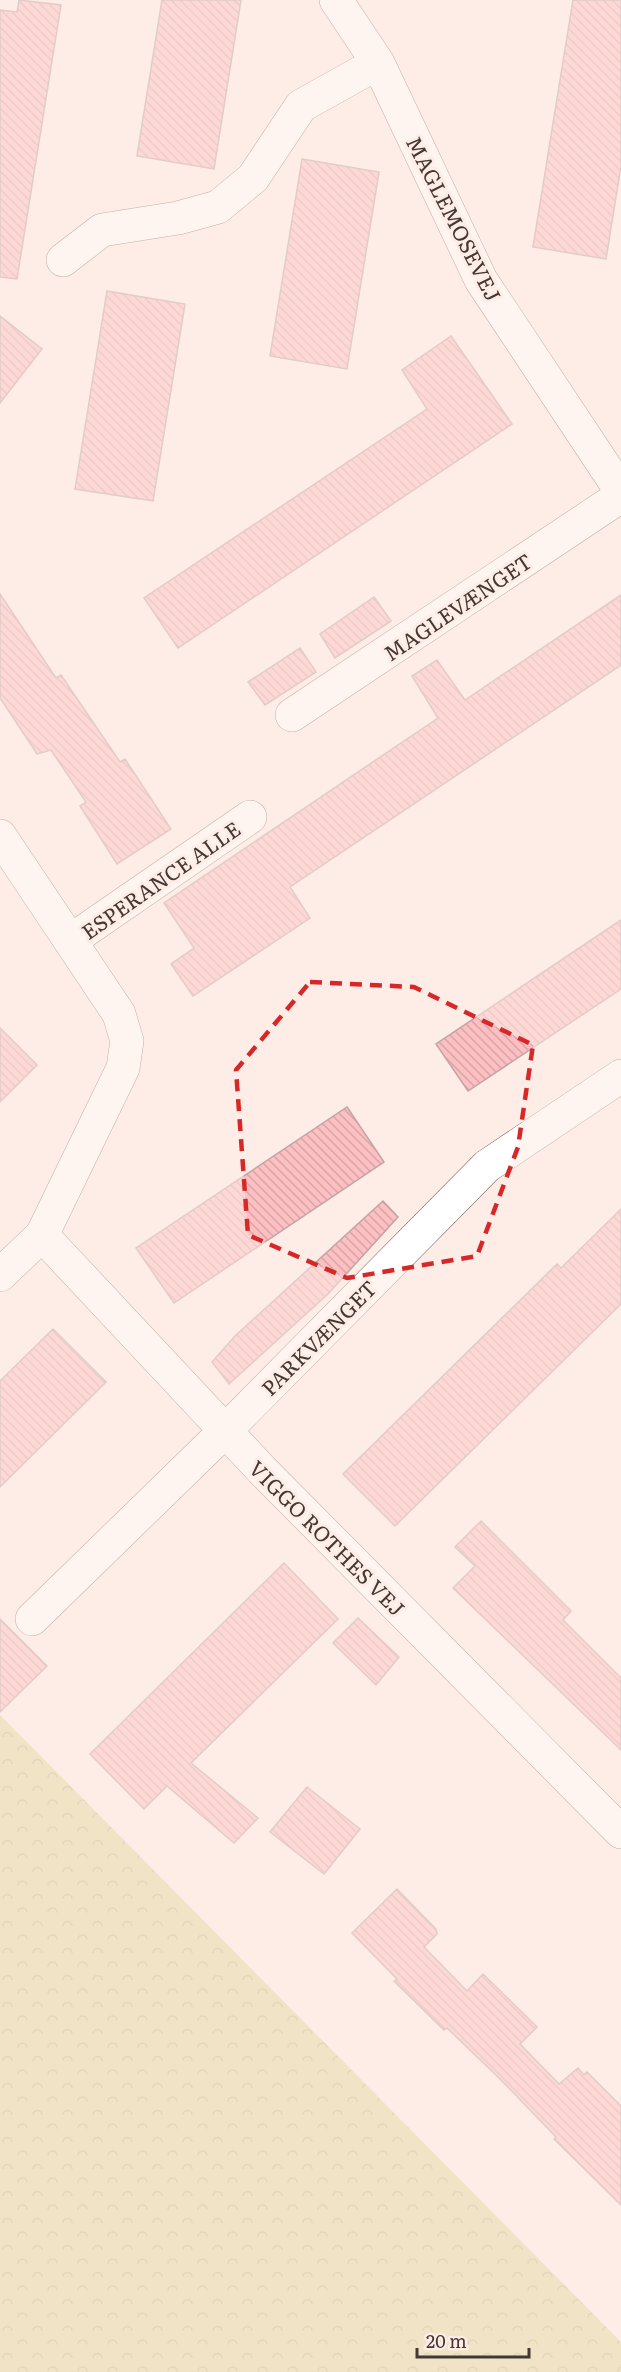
<svg xmlns="http://www.w3.org/2000/svg" width="621" height="2372" viewBox="0 0 621 2372" font-family="Literata,serif">
	<defs>
		<pattern id="park-crowns" width="20" height="18" patternUnits="userSpaceOnUse" patternTransform="scale(1.5)"><rect width="20" height="18" fill="#e2d89d"/><path d="M2 6a3 3 0 1 1 6 0M12 15a3 3 0 1 1 6 0" fill="none" stroke="#c3ba88"/></pattern>
		<pattern id="building-back-hatch" width="6" height="6" patternUnits="userSpaceOnUse" patternTransform="scale(1.5)"><rect width="6" height="6" fill="#fcbfc2"/><path d="M-1 5l2 2M0 0l6 6M5-1l2 2" fill="none" stroke="#d9a5a7"/></pattern>
	</defs>
	<rect width="100%" height="100%" fill="#feece6"/>
	<path fill="url(#park-crowns)" d="M 0,1715 L 621,2342 L 621,2372 L 0,2372 Z"/>
	<path fill="url(#building-back-hatch)" stroke="#c2a4a5" stroke-width="1.5" d="M 19,0 L 61,5 L 17,279 L 0,277 L 0,10 L 17,12 Z
		M 162,0 L 241,0 L 214,169 L 137,156 Z
		M 573,0 L 621,0 L 621,166 L 606,259 L 533,247 Z
		M 302,159 L 379,172 L 347,369 L 270,356 Z
		M 107,291 L 185,304 L 153,501 L 75,489 Z
		M 0,316 L 42,349 L 0,403 Z
		M 451,336 L 512,424 L 178,648 L 144,598 L 427,409 L 402,370 Z
		M 0,594 L 56,678 L 61,675 L 120,762 L 125,759 L 171,829 L 117,864 L 80,806 L 86,802 L 51,750 L 37,754 L 0,698 Z
		M 621,595 L 621,665 L 290,887 L 310,918 L 193,996 L 171,964 L 194,948 L 164,903 L 438,718 L 412,676 L 437,660 L 465,700 Z
		M 374,597 L 391,621 L 335,658 L 320,634 Z
		M 300,648 L 316,672 L 265,705 L 248,682 Z
		M 621,920 L 621,989 L 468,1091 L 436,1044 Z
		M 0,1028 L 37,1065 L 0,1102 Z
		M 347,1107 L 384,1162 L 174,1303 L 136,1248 Z
		M 383,1201 L 398,1217 L 328,1294 L 229,1384 L 212,1362 L 235,1336 Z
		M 621,1209 L 621,1304 L 395,1526 L 343,1474 L 557,1264 L 561,1268 Z
		M 53,1329 L 106,1382 L 0,1487 L 0,1381 Z
		M 481,1521 L 571,1611 L 563,1620 L 621,1678 L 621,1750 L 453,1588 L 475,1566 L 455,1547 Z
		M 284,1563 L 338,1619 L 191,1763 L 258,1818 L 234,1843 L 167,1786 L 144,1809 L 90,1754 Z
		M 358,1618 L 399,1657 L 376,1685 L 333,1643 Z
		M 0,1619 L 47,1666 L 0,1712 Z
		M 307,1787 L 360,1829 L 324,1874 L 270,1832 Z
		M 397,1889 L 436,1929 L 437,1934 L 424,1947 L 467,1991 L 483,1974 L 537,2027 L 520,2044 L 559,2084 L 578,2068 L 584,2075 L 587,2072 L 621,2106 L 621,2205 L 554,2139 L 556,2137 L 500,2079 L 447,2028 L 444,2030 L 394,1981 L 397,1979 L 352,1933 Z"/>
	<g fill="none" stroke-linecap="round" stroke-linejoin="round">
		<defs>
			<path id="minor" d="M 336,0 L 378,63 L 481,280 L 621,491
				M 63,260 L 102,230 L 178,218 L 218,207 L 253,178 L 301,106 L 378,63
				M 292,715 L 621,496
				M 0,836 L 119,1014 L 127,1041 L 123,1068 L 42,1235 L 0,1275
				M 70,941 L 250,817
				M 42,1235 L 262,1470 L 621,1832
				M 32,1619 L 225,1431 L 487,1166 L 621,1076"/>
		</defs>
		<use href="#minor" stroke="#7e655b" stroke-width="34"/>
		<use href="#minor" stroke="#fff" stroke-width="33"/>
	</g>
	<path d="M0 0H621V2372H0ZM 310,982 L 414,987 L 533,1045 L 518,1147 L 477,1256 L 347,1278 L 248,1235 L 236,1070 Z" fill="#feece6" fill-opacity=".55" fill-rule="evenodd"/>
	<path fill="none" stroke="#d62828" stroke-width="4.5" stroke-dasharray="12 8" stroke-linejoin="round" d="M 310,982 L 414,987 L 533,1045 L 518,1147 L 477,1256 L 347,1278 L 248,1235 L 236,1070 Z"/>
	<g text-anchor="middle" dominant-baseline="central" stroke-width="6" stroke-linejoin="round" paint-order="stroke">
		<g font-size="21" fill="#433833" stroke="#feece6">
			<text transform="translate(455 218) rotate(63)">MAGLEMOSEVEJ</text>
			<text transform="translate(457 606) rotate(-34)">MAGLEVÆNGET</text>
			<text transform="translate(160 879) rotate(-35)">ESPERANCE ALLE</text>
			<text transform="translate(318 1337) rotate(-45)">PARKVÆNGET</text>
			<text transform="translate(328 1537) rotate(45)">VIGGO ROTHES VEJ</text>
		</g>
	</g>
	<path d="M417 2348v9h112v-9" fill="none" stroke="#433833" stroke-width="3"/>
	<text x="426" y="2348" font-size="18" fill="#433833" stroke="#feece6" stroke-width="4.5" paint-order="stroke">20 m</text>
</svg>
